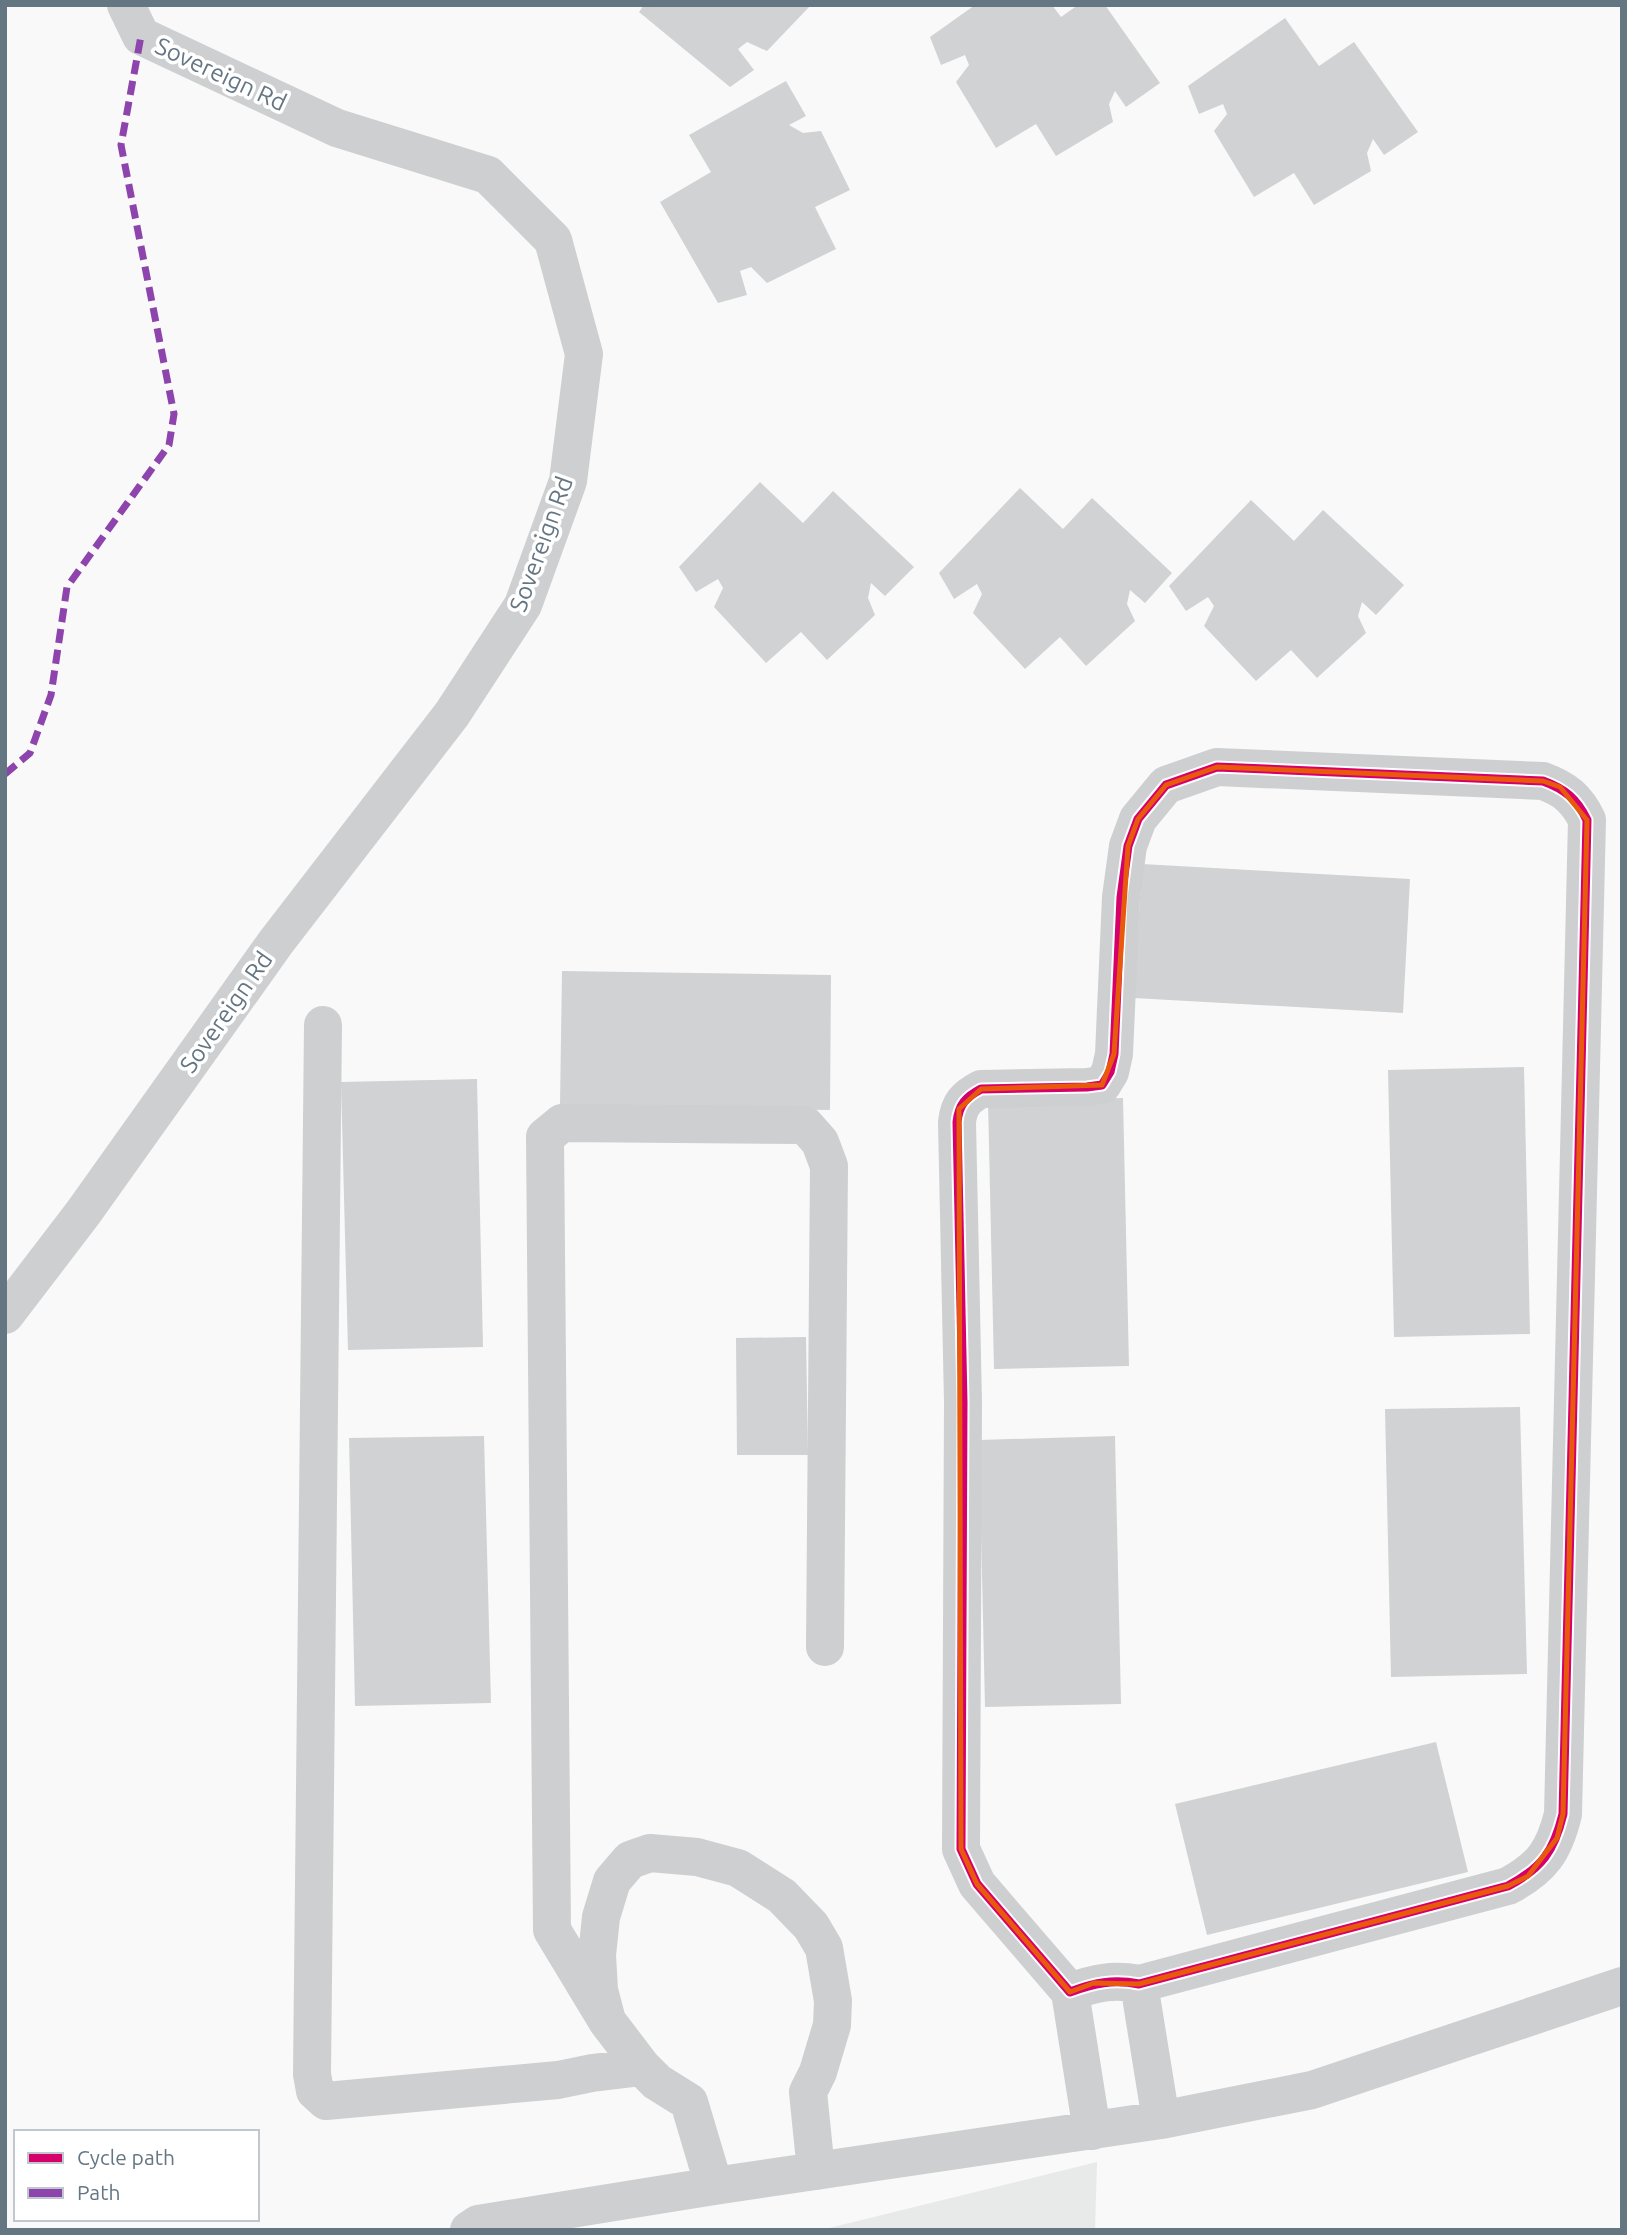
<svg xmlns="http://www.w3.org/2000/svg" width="1627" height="2235" viewBox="0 0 1627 2235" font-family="Ubuntu,sans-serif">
	<rect width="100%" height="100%" fill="#f9f9f9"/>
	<path fill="#e8e9e9" d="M 1097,2162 L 1095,2230 L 821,2230 Z"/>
	<path fill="#d0d2d3" d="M 644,5 L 811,5 L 767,51 L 747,42 L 738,49 L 754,70 L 730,87 L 639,12 Z
		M 975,5 L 1052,5 L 1061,17 L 1078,5 L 1105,5 L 1160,83 L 1126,107 L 1115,91 L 1109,104 L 1113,122 L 1056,156 L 1036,124 L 996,148 L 956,82 L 969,65 L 965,55 L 941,65 L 930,37 Z
		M 1285,18 L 1319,66 L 1354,42 L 1418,132 L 1384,155 L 1373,139 L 1367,153 L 1371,171 L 1314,205 L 1294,173 L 1254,197 L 1214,131 L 1227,114 L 1223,104 L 1199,114 L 1188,86 Z
		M 786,81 L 806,116 L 789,125 L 803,133 L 821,131 L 850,190 L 815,207 L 836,249 L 767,283 L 751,267 L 740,271 L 747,295 L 718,303 L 660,202 L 711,172 L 689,135 Z
		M 760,482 L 803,523 L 833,491 L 914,567 L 885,596 L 871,583 L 868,598 L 875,615 L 827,660 L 801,632 L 766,663 L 714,607 L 723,588 L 718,579 L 696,592 L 679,567 Z
		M 1020,488 L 1063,529 L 1092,498 L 1172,573 L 1145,603 L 1130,590 L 1127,604 L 1135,621 L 1086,666 L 1060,637 L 1025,669 L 973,613 L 982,594 L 977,584 L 954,599 L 939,573 Z
		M 1251,500 L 1294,541 L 1323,510 L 1404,585 L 1376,615 L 1362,602 L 1358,616 L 1366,633 L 1317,678 L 1291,650 L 1256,681 L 1204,626 L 1214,606 L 1208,597 L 1186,611 L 1169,586 Z
		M 1142,864 L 1410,879 L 1403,1013 L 1134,998 Z
		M 562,971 L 831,975 L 830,1110 L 560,1106 Z
		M 1524,1067 L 1530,1334 L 1394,1337 L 1388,1070 Z
		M 477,1079 L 483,1347 L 348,1350 L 341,1082 Z
		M 1123,1098 L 1129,1366 L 994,1369 L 988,1101 Z
		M 806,1337 L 808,1455 L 737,1455 L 736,1338 Z
		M 1520,1407 L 1527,1674 L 1391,1677 L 1385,1409 Z
		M 484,1436 L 491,1703 L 355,1706 L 349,1438 Z
		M 1115,1436 L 1121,1704 L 985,1707 L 979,1440 Z
		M 1436,1742 L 1468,1872 L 1207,1935 L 1175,1804 Z"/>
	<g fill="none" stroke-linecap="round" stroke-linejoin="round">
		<path stroke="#cecfd0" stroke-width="38" d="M 1217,767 L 1543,781 C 1565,789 1577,799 1587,820 L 1563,1814 C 1554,1851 1542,1868 1508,1886 L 1139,1984 C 1113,1979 1094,1983 1070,1992 L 977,1884 L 961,1849 L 963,1402 L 957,1122 C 959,1104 966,1097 981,1089 L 1087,1087 L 1102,1085 L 1110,1072 L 1114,1054 L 1121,897 L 1128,846 L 1138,819 L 1166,785 Z
			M 323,1025 L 312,2074 L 315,2091 L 326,2101 L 558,2080 L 592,2073 L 642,2067
			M 5,1315 L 83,1213 L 276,942 L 452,714 L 523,605 L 568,481 L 584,354 L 553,240 L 488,175 L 337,128 L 141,36 L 126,5
			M 1139,1984 L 1161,2120
			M 1070,1992 L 1092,2131
			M 607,2021 L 552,1930 L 545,1137 L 562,1123 L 805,1125 L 820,1142 L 829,1166 L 825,1647
			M 714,2186 L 689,2102 L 657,2082 L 642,2067 L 607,2021 L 599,1990 L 597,1955 L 601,1917 L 612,1881 L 630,1860 L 650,1853 L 697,1857 L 738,1868 L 782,1896 L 811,1926 L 824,1948 L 833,2001 L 832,2025 L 818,2072 L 808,2092 L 816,2171
			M 469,2230 L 478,2224 L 714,2186 L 1161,2120 L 1312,2090 L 1622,1986"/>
		<path stroke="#8e44ad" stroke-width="7" stroke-dasharray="14 7" stroke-linecap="butt" d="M 5,774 L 30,753 L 51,695 L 67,587 L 169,445 L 174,414 L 121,145 L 141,36"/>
		<defs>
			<path id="cycleway" d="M 1217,767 L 1543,781 C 1565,789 1577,799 1587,820 L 1563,1814 C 1554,1851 1542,1868 1508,1886 L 1139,1984 C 1113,1979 1094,1983 1070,1992 L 977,1884 L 961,1849 L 963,1402 L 957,1122 C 959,1104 966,1097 981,1089 L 1087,1087 L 1102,1085 L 1110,1072 L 1114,1054 L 1121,897 L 1128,846 L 1138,819 L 1166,785 Z"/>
		</defs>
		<use href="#cycleway" stroke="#fff" stroke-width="13"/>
		<use href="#cycleway" stroke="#d6006c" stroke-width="9"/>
	</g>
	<path fill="none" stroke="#e8590c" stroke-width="5" stroke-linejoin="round" d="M 1217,767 L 1543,781 L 1560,787 L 1587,820 L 1563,1814 L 1557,1838 L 1528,1876 L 1508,1886 L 1139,1984 L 1094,1983 L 1070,1992 L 977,1884 L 961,1849 L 959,1109 L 981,1089 L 1102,1085 L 1114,1054 L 1128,846 L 1138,819 L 1166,785 Z"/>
	<g text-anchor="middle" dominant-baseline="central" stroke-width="7" stroke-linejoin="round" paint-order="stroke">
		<g font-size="24" fill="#657683" stroke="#fff">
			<text transform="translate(221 74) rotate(25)">Sovereign Rd</text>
			<text transform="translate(541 544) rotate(-70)">Sovereign Rd</text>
			<text transform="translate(226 1012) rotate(-55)">Sovereign Rd</text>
		</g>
	</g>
	<rect width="1627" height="2235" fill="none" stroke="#657683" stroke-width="14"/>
	<rect x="14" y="2130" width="245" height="91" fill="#ffffff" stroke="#c1c8cd" stroke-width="2"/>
	<rect x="28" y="2153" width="35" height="10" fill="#d6006c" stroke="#c1c8cd" stroke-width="2"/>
	<text x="77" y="2165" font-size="21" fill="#657683">Cycle path</text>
	<rect x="28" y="2188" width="35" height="10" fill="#8e44ad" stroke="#c1c8cd" stroke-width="2"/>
	<text x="77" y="2200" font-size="21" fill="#657683">Path</text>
</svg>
